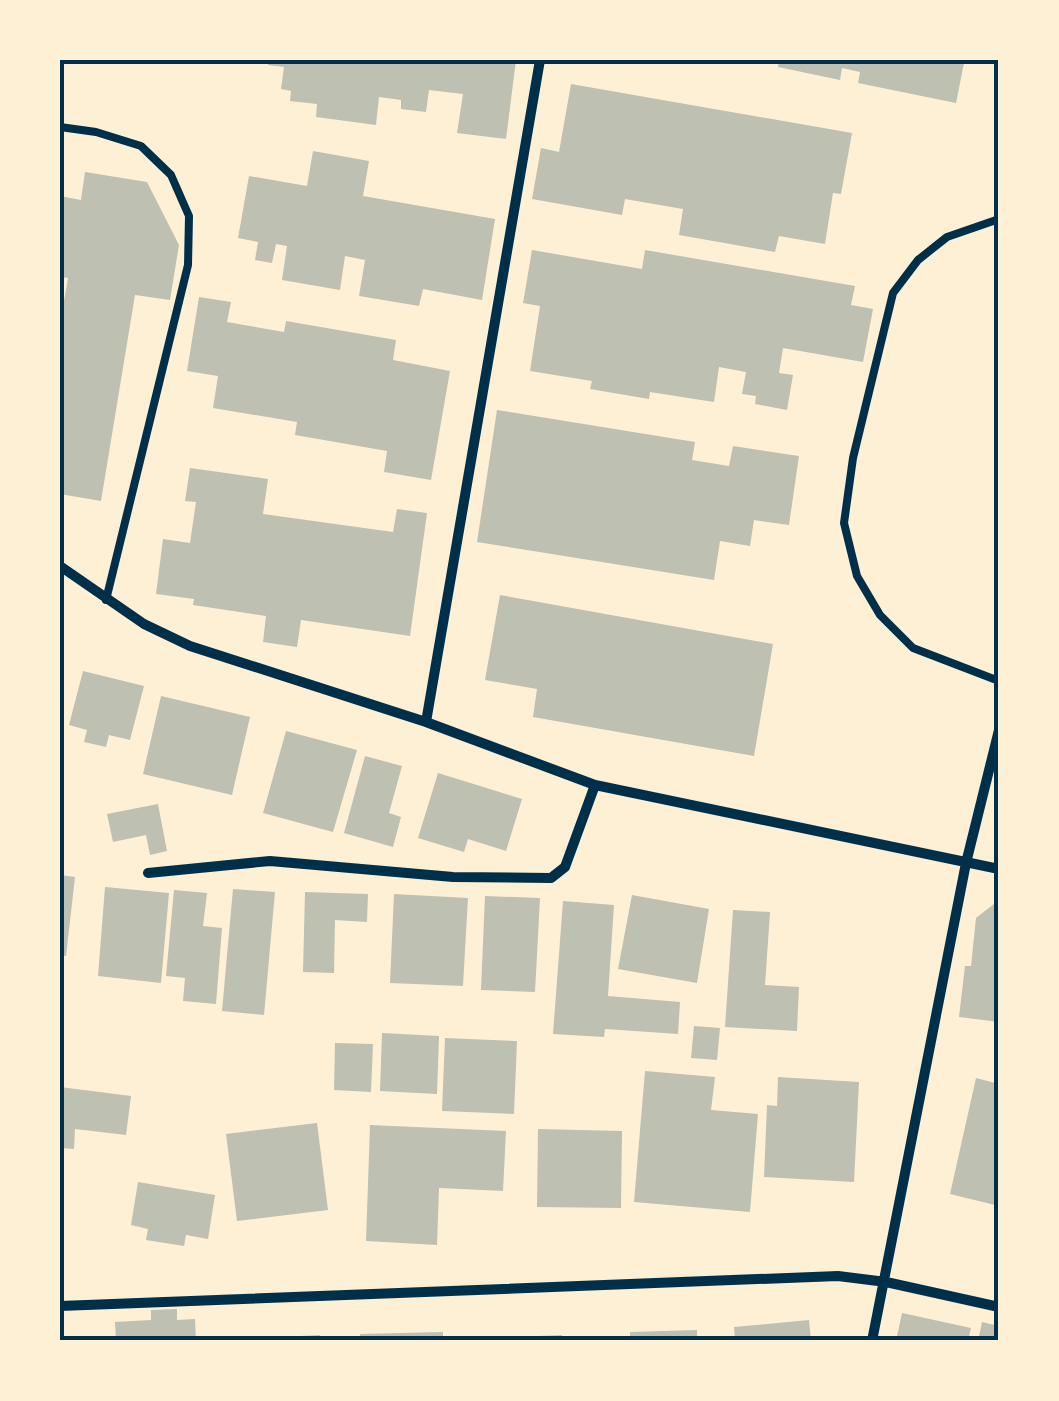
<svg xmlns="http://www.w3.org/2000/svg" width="1059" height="1401" viewBox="0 0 1059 1401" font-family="'PT Serif',serif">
	<rect width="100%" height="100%" fill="#fdf0d5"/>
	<path fill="#bec0b2" d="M 269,60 L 516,60 L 506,139 L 457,133 L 463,94 L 429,90 L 426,112 L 401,109 L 401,100 L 379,97 L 376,125 L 316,117 L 317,104 L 290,101 L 291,91 L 281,89 L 284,67 L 268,65 Z
		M 779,60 L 951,60 L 964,63 L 956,103 L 858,83 L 860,72 L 842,68 L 840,80 L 778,67 Z
		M 571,84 L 852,133 L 841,194 L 833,193 L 825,244 L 779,236 L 775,252 L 679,235 L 683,209 L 625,199 L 622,215 L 532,199 L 541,148 L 559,152 Z
		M 313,151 L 369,161 L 363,196 L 495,219 L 482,300 L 423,289 L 419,306 L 359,296 L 365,260 L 345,256 L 340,290 L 282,280 L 287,246 L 276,244 L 272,263 L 255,260 L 258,242 L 238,238 L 249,176 L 307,186 Z
		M 85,172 L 147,182 L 179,245 L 170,300 L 135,295 L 101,501 L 60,494 L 60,306 L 63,307 L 68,278 L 60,277 L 60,196 L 81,200 Z
		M 532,250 L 642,269 L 645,250 L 855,286 L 851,305 L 873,309 L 863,362 L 783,348 L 779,373 L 793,375 L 787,410 L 755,404 L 756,396 L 742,394 L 746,372 L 719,367 L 714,402 L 650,392 L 649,399 L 590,389 L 592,381 L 530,371 L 540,306 L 523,303 Z
		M 199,297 L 231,302 L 227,322 L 284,332 L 286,321 L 396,340 L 393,360 L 450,371 L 431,480 L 384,472 L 387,451 L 295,435 L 297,422 L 213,408 L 218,376 L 187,371 Z
		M 497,410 L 695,442 L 692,460 L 729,466 L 733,446 L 799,456 L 789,525 L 754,520 L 750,546 L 720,541 L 714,580 L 477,542 Z
		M 190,468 L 268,479 L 263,514 L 393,532 L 397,509 L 427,513 L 410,636 L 301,620 L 297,647 L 263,642 L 266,616 L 193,605 L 194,599 L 156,594 L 163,539 L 190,543 L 196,502 L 185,501 Z
		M 500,595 L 773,644 L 754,756 L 533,717 L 537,689 L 485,680 Z
		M 83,671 L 144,686 L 130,740 L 109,735 L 106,747 L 84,742 L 87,730 L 69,725 Z
		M 161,696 L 250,717 L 232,795 L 143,774 Z
		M 286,731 L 357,750 L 333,832 L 263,813 Z
		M 365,756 L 402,766 L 389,813 L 401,817 L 393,847 L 344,833 Z
		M 438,773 L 522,799 L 506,851 L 468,839 L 464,852 L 418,838 Z
		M 158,804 L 167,851 L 150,855 L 146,835 L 113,842 L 107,814 Z
		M 60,875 L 75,877 L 66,956 L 60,955 Z
		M 105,887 L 169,893 L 161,983 L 98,976 Z
		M 233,889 L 275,892 L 264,1015 L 222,1011 Z
		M 174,890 L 207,893 L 203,926 L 222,928 L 216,1004 L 183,1001 L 185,978 L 166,976 Z
		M 305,892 L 368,894 L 367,922 L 335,920 L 334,973 L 303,972 Z
		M 394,894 L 468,898 L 463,986 L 390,983 Z
		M 632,895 L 709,909 L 697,983 L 618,969 Z
		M 485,896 L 540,898 L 535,992 L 481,990 Z
		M 999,900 L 999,1022 L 959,1017 L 965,966 L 971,966 L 976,918 Z
		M 563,901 L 614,905 L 608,996 L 680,1002 L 678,1034 L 605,1029 L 604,1037 L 553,1034 Z
		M 733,910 L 770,912 L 765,985 L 799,987 L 797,1031 L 725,1027 Z
		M 694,1026 L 720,1028 L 717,1060 L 691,1058 Z
		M 382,1033 L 439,1036 L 437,1094 L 380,1091 Z
		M 445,1038 L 517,1041 L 514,1114 L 442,1111 Z
		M 335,1043 L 373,1044 L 371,1092 L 334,1090 Z
		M 645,1071 L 715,1077 L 711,1110 L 758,1114 L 750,1212 L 634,1202 Z
		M 778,1077 L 859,1082 L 854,1182 L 764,1177 L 767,1105 L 777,1106 Z
		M 976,1078 L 999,1084 L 999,1206 L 950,1194 Z
		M 60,1087 L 131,1096 L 126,1135 L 75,1129 L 74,1149 L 60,1148 Z
		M 317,1123 L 328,1210 L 237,1221 L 226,1134 Z
		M 370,1125 L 506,1131 L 503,1191 L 439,1188 L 437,1245 L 366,1241 Z
		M 538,1129 L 622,1131 L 621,1208 L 537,1207 Z
		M 138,1182 L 215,1195 L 208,1239 L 186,1235 L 184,1246 L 146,1240 L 148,1229 L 131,1225 Z
		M 177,1309 L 177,1320 L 195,1319 L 196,1341 L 116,1341 L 115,1322 L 151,1320 L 151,1310 Z
		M 902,1313 L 971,1328 L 968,1341 L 896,1341 Z
		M 809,1320 L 811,1341 L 735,1341 L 734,1327 Z
		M 982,1322 L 999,1326 L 999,1341 L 978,1341 Z
		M 697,1330 L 697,1341 L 630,1341 L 630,1332 Z
		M 443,1332 L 443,1341 L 360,1341 L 360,1334 Z
		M 320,1335 L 321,1341 L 260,1341 L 260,1338 Z
		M 562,1335 L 562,1341 L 487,1341 L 486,1338 Z"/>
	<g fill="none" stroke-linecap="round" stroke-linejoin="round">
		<path stroke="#003049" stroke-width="8" d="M 60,127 L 96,132 L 141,146 L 171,175 L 189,216 L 188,265 L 106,600
			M 999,219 L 947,237 L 918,260 L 893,293 L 853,458 L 844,523 L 857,576 L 880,615 L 913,648 L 999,681"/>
		<path stroke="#003049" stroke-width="10" d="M 60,566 L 144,624 L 190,646 L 426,722 L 595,785 L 999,869
			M 426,722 L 540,60
			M 148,873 L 270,861 L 453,877 L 551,878 L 565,867 L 595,785
			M 60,1306 L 838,1276 L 886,1282 L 999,1307
			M 872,1341 L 966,863 L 999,730"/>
	</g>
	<rect width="1059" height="1401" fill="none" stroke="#fdf0d5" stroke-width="125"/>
	<rect x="62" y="62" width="934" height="1276" fill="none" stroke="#003049" stroke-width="4"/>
</svg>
